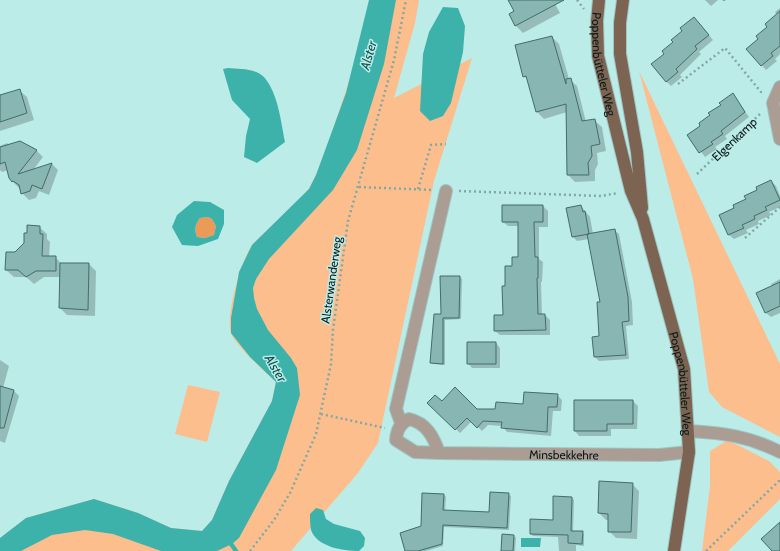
<svg xmlns="http://www.w3.org/2000/svg" width="780" height="551" viewBox="0 0 780 551" font-family="Cabin,sans-serif">
	<rect width="100%" height="100%" fill="#bcece8"/>
	<path fill="#fdbe8e" d="M 369,0 L 419,0 L 415,23 L 394,98 L 472,58 L 434,181 L 378,443 L 358,473 L 291,551 L 0,551 L 0,538 L 26,518 L 94,499 L 138,513 L 171,528 L 202,531 L 212,520 L 229,481 L 272,401 L 276,382 C 265,372 235,345 231,333 C 225,317 242,255 254,243 C 268,228 302,202 311,185 C 322,165 329,142 336,120 C 350,81 362,41 369,0 Z
		M 639,71 L 780,364 L 780,437 L 722,407 L 709,392 L 693,279 Z
		M 188,385 L 220,392 L 207,442 L 175,434 Z
		M 728,440 L 769,461 L 780,472 L 780,499 L 728,551 L 702,551 L 710,486 L 710,451 Z"/>
	<path fill="#ec9a57" d="M 208,217 L 212,219 L 216,226 L 214,235 L 205,238 L 197,237 C 194,229 195,225 200,218 Z"/>
	<path fill="#3cb2ab" fill-rule="evenodd" d="M 369,0 L 396,0 L 384,64 L 357,150 L 333,190 L 269,259 L 256,279 L 253,288 L 254,298 L 257,309 L 268,330 L 291,358 L 297,368 L 300,395 L 276,470 L 239,538 L 232,544 L 217,551 L 161,551 L 113,534 L 85,530 L 52,535 L 21,551 L 0,551 L 0,538 L 26,518 L 94,499 L 138,513 L 171,528 L 202,531 L 212,520 L 229,481 L 272,401 L 276,382 L 250,357 L 231,333 L 231,318 L 239,272 L 252,245 L 309,189 L 316,175 L 346,93 Z
		M 443,7 L 458,8 L 465,26 L 463,52 L 451,103 L 443,116 L 430,121 L 420,111 L 423,54 L 429,32 Z
		M 228,68 C 239,69 255,68 264,77 C 278,93 281,122 285,142 L 257,163 L 244,157 L 246,136 L 250,119 L 232,100 L 223,69 Z
		M 194,201 L 210,202 L 224,210 L 224,224 L 218,239 L 198,246 L 182,245 L 172,227 L 177,215 ZM 208,217 L 212,219 L 216,226 L 214,235 L 205,238 L 197,237 C 194,229 195,225 200,218 Z
		M 316,508 L 323,510 L 326,519 L 334,524 L 360,531 L 365,538 L 364,546 L 359,551 C 343,551 317,547 311,530 C 310,525 310,519 310,514 Z
		M 521,538 L 541,538 L 540,547 L 521,547 Z"/>
	<path fill="#0003" d="M 509,0 L 553,0 L 560,13 L 523,33 L 516,26 L 510,15 L 515,12 Z
		M 705,0 L 718,0 L 711,6 Z
		M 780,8 L 780,54 L 775,59 L 777,61 L 766,70 L 747,49 L 759,39 L 777,15 L 775,12 Z
		M 699,23 L 713,40 L 699,52 L 701,54 L 680,75 L 682,77 L 671,86 L 666,81 Z
		M 552,37 L 559,44 L 569,79 L 577,86 L 586,122 L 594,120 L 602,127 L 606,151 L 597,153 L 598,164 L 595,170 L 595,181 L 575,182 L 568,175 L 567,112 L 544,119 L 537,112 L 529,81 L 524,76 Z
		M 19,90 L 27,97 L 34,120 L 0,131 L 0,96 Z
		M 733,94 L 749,117 L 725,136 L 727,139 L 715,147 L 717,149 L 705,157 L 688,135 L 702,126 Z
		M 20,142 L 37,151 L 43,157 L 33,170 L 52,164 L 58,170 L 49,195 L 39,191 L 36,198 L 29,200 L 22,193 L 20,187 L 19,188 L 13,182 L 9,170 L 2,172 L 0,170 L 0,146 L 7,143 L 9,146 Z
		M 771,181 L 776,186 L 780,196 L 780,207 L 769,212 L 771,215 L 758,221 L 759,224 L 746,230 L 748,233 L 734,239 L 729,235 L 720,216 L 735,208 Z
		M 503,206 L 543,206 L 548,211 L 548,227 L 539,227 L 539,259 L 543,262 L 542,282 L 541,282 L 542,315 L 545,315 L 550,320 L 550,335 L 500,335 L 495,331 L 504,316 L 506,287 L 513,267 L 519,258 L 519,226 L 508,226 L 503,222 Z
		M 581,206 L 590,217 L 593,234 L 614,230 L 619,234 L 632,302 L 633,325 L 626,326 L 629,359 L 599,361 L 595,357 L 600,337 L 601,303 L 589,239 L 577,241 L 573,237 Z
		M 39,227 L 47,234 L 47,239 L 50,242 L 49,257 L 55,257 L 62,264 L 89,264 L 96,271 L 95,316 L 67,315 L 60,308 L 60,277 L 44,277 L 34,284 L 26,277 L 14,277 L 6,270 L 16,253 Z
		M 460,277 L 462,279 L 461,319 L 445,320 L 445,365 L 433,364 L 431,362 L 442,315 Z
		M 780,279 L 780,313 L 771,317 L 766,313 L 757,294 L 772,286 L 771,284 Z
		M 496,343 L 500,348 L 500,368 L 472,368 L 468,363 Z
		M 0,360 L 9,366 L 3,388 L 14,391 L 19,396 L 5,443 L 0,441 Z
		M 557,395 L 562,400 L 561,411 L 553,411 L 551,436 L 507,432 L 502,426 L 488,425 L 482,431 L 472,421 L 460,433 L 429,403 L 442,402 L 477,410 L 496,410 L 524,405 Z
		M 633,401 L 638,406 L 637,429 L 611,429 L 611,436 L 579,436 L 575,431 Z
		M 632,484 L 639,491 L 637,539 L 616,538 L 609,531 L 609,520 L 606,520 L 599,513 Z
		M 508,494 L 511,496 L 509,530 L 444,527 L 443,546 L 426,551 L 406,551 L 444,495 L 446,497 L 445,511 L 490,513 Z
		M 572,498 L 574,500 L 573,532 L 582,532 L 584,534 L 584,546 L 576,545 L 576,551 L 559,551 L 558,537 L 533,536 L 531,534 L 531,520 L 554,521 Z
		M 514,536 L 516,538 L 515,551 L 502,551 Z"/>
	<g fill="none" stroke-linecap="round" stroke-linejoin="round">
		<path stroke="#3cb2ab" stroke-width="4.5" d="M 229,541 L 236,551"/>
	</g>
	<path fill="#88b6b2" stroke="#416d6a" d="M 508,0 L 564,0 L 515,26 L 509,14 L 514,11 Z
		M 780,11 L 780,46 L 771,53 L 773,56 L 761,66 L 746,49 L 758,39 L 756,36 L 767,27 L 765,24 Z
		M 694,17 L 709,35 L 695,46 L 697,49 L 676,69 L 678,72 L 666,82 L 651,64 L 664,54 L 662,51 L 673,42 L 671,40 L 682,31 L 680,28 Z
		M 552,36 L 566,84 L 566,79 L 571,78 L 582,121 L 595,119 L 600,144 L 591,146 L 592,156 L 588,163 L 589,175 L 567,175 L 566,104 L 536,112 L 526,76 L 523,77 L 515,45 Z
		M 20,89 L 27,113 L 0,122 L 0,95 Z
		M 733,93 L 745,112 L 721,131 L 723,134 L 711,142 L 713,144 L 699,153 L 687,135 L 700,126 L 699,123 L 710,115 L 708,113 L 721,105 L 719,103 Z
		M 20,141 L 37,150 L 18,174 L 52,163 L 42,189 L 32,185 L 30,191 L 21,194 L 19,185 L 13,181 L 12,182 L 9,178 L 5,162 L 0,164 L 0,147 Z
		M 771,180 L 780,200 L 765,207 L 767,210 L 754,216 L 755,219 L 742,225 L 744,228 L 728,235 L 719,215 L 734,208 L 733,205 L 746,199 L 744,196 L 757,190 L 756,187 Z
		M 502,205 L 543,205 L 543,222 L 534,222 L 535,257 L 538,257 L 538,278 L 537,278 L 538,314 L 545,314 L 546,330 L 494,331 L 494,315 L 503,315 L 502,286 L 505,286 L 505,266 L 512,266 L 512,257 L 518,257 L 518,222 L 502,222 Z
		M 581,205 L 583,212 L 585,211 L 589,234 L 572,237 L 566,208 Z
		M 27,225 L 40,226 L 40,234 L 43,234 L 42,256 L 56,256 L 56,271 L 36,271 L 26,277 L 18,270 L 5,270 L 6,252 L 15,252 L 24,243 L 24,233 L 27,233 Z
		M 615,229 L 628,297 L 629,321 L 622,322 L 626,355 L 594,357 L 592,337 L 599,336 L 597,302 L 600,302 L 587,234 Z
		M 60,263 L 89,263 L 88,310 L 59,308 Z
		M 440,276 L 460,276 L 459,318 L 443,318 L 443,364 L 430,363 L 434,314 L 441,314 Z
		M 780,282 L 780,306 L 765,313 L 756,293 Z
		M 467,342 L 496,342 L 496,364 L 467,364 Z
		M 0,386 L 14,390 L 4,428 L 0,428 Z
		M 455,387 L 477,409 L 495,409 L 496,402 L 523,404 L 524,392 L 558,394 L 557,407 L 548,407 L 547,432 L 501,428 L 502,422 L 483,421 L 477,428 L 467,418 L 455,430 L 427,403 L 435,395 L 442,401 Z
		M 574,400 L 633,400 L 633,424 L 607,424 L 607,431 L 574,431 Z
		M 599,481 L 633,483 L 631,532 L 608,532 L 608,514 L 598,513 Z
		M 490,492 L 509,493 L 507,528 L 443,525 L 442,544 L 418,551 L 405,551 L 400,533 L 421,526 L 422,493 L 444,494 L 443,510 L 489,512 Z
		M 553,496 L 572,497 L 571,531 L 583,531 L 582,544 L 568,543 L 568,535 L 530,534 L 530,519 L 553,520 Z
		M 780,522 L 780,551 L 772,551 L 761,539 Z
		M 502,534 L 514,535 L 513,551 L 501,551 Z"/>
	<g fill="none" stroke-linecap="round" stroke-linejoin="round">
		<defs>
			<g id="minor">
				<path d="M 780,87 L 773,103 L 780,139"/>
				<path d="M 401,423 L 396,409 L 446,191"/>
				<path d="M 689,431 C 724,433 748,436 780,452"/>
				<path id="s2" d="M 439,453 L 415,452 L 396,440 C 397,429 400,424 409,419 C 427,423 434,438 439,453 L 659,455 L 689,452"/>
			</g>
			<g id="primary">
				<path id="s3" d="M 599,0 L 597,21 L 598,56 L 631,191 L 643,219 L 684,369 L 689,452 L 674,551"/>
				<path d="M 623,0 L 620,23 L 620,54 L 637,152 L 642,208"/>
			</g>
		</defs>
		<use href="#minor" stroke="#9cc6c3" stroke-width="14"/>
		<use href="#primary" stroke="#9cc6c3" stroke-width="14"/>
		<g stroke="#82a8a5" stroke-width="2.5" stroke-dasharray="2 3" stroke-linecap="butt">
			<path d="M 577,0 L 584,9"/>
			<path d="M 724,1 L 724,0"/>
			<path d="M 678,84 L 725,48 L 761,92 L 763,93"/>
			<path id="s1" d="M 697,174 L 761,113"/>
			<path d="M 359,187 L 434,190"/>
			<path d="M 418,189 L 431,145 L 446,144"/>
			<path d="M 459,191 L 601,196 L 618,193"/>
			<path d="M 745,238 L 780,207"/>
			<path d="M 321,414 L 385,428"/>
			<path d="M 250,551 L 274,520 L 290,493 L 316,434 L 331,364 L 333,330 L 348,221 L 394,60 L 406,0"/>
			<path d="M 706,551 L 780,480"/>
		</g>
		<use href="#minor" stroke="#ab9d93" stroke-width="12"/>
		<use href="#primary" stroke="#7d6452" stroke-width="12"/>
	</g>
	<g text-anchor="middle" dominant-baseline="central" stroke-width="3" stroke-linejoin="round" paint-order="stroke">
		<g font-size="12" fill="#081a19" stroke="#bcece8">
			<text stroke="none"><textPath href="#s3" startOffset="65">Poppenbütteler Weg</textPath></text>
			<text stroke="none"><textPath href="#s1" startOffset="51">Elgenkamp</textPath></text>
			<text transform="translate(331 280) rotate(-82)">Alsterwanderweg</text>
			<text stroke="none"><textPath href="#s3" startOffset="395">Poppenbütteler Weg</textPath></text>
			<text stroke="none"><textPath href="#s2" startOffset="245">Minsbekkehre</textPath></text>
		</g>
		<g font-size="13" font-style="italic" fill="#10534f" stroke="#bcece8">
			<text transform="translate(368 55) rotate(-74)">Alster</text>
			<text transform="translate(276 368) rotate(59)">Alster</text>
		</g>
	</g>
</svg>
